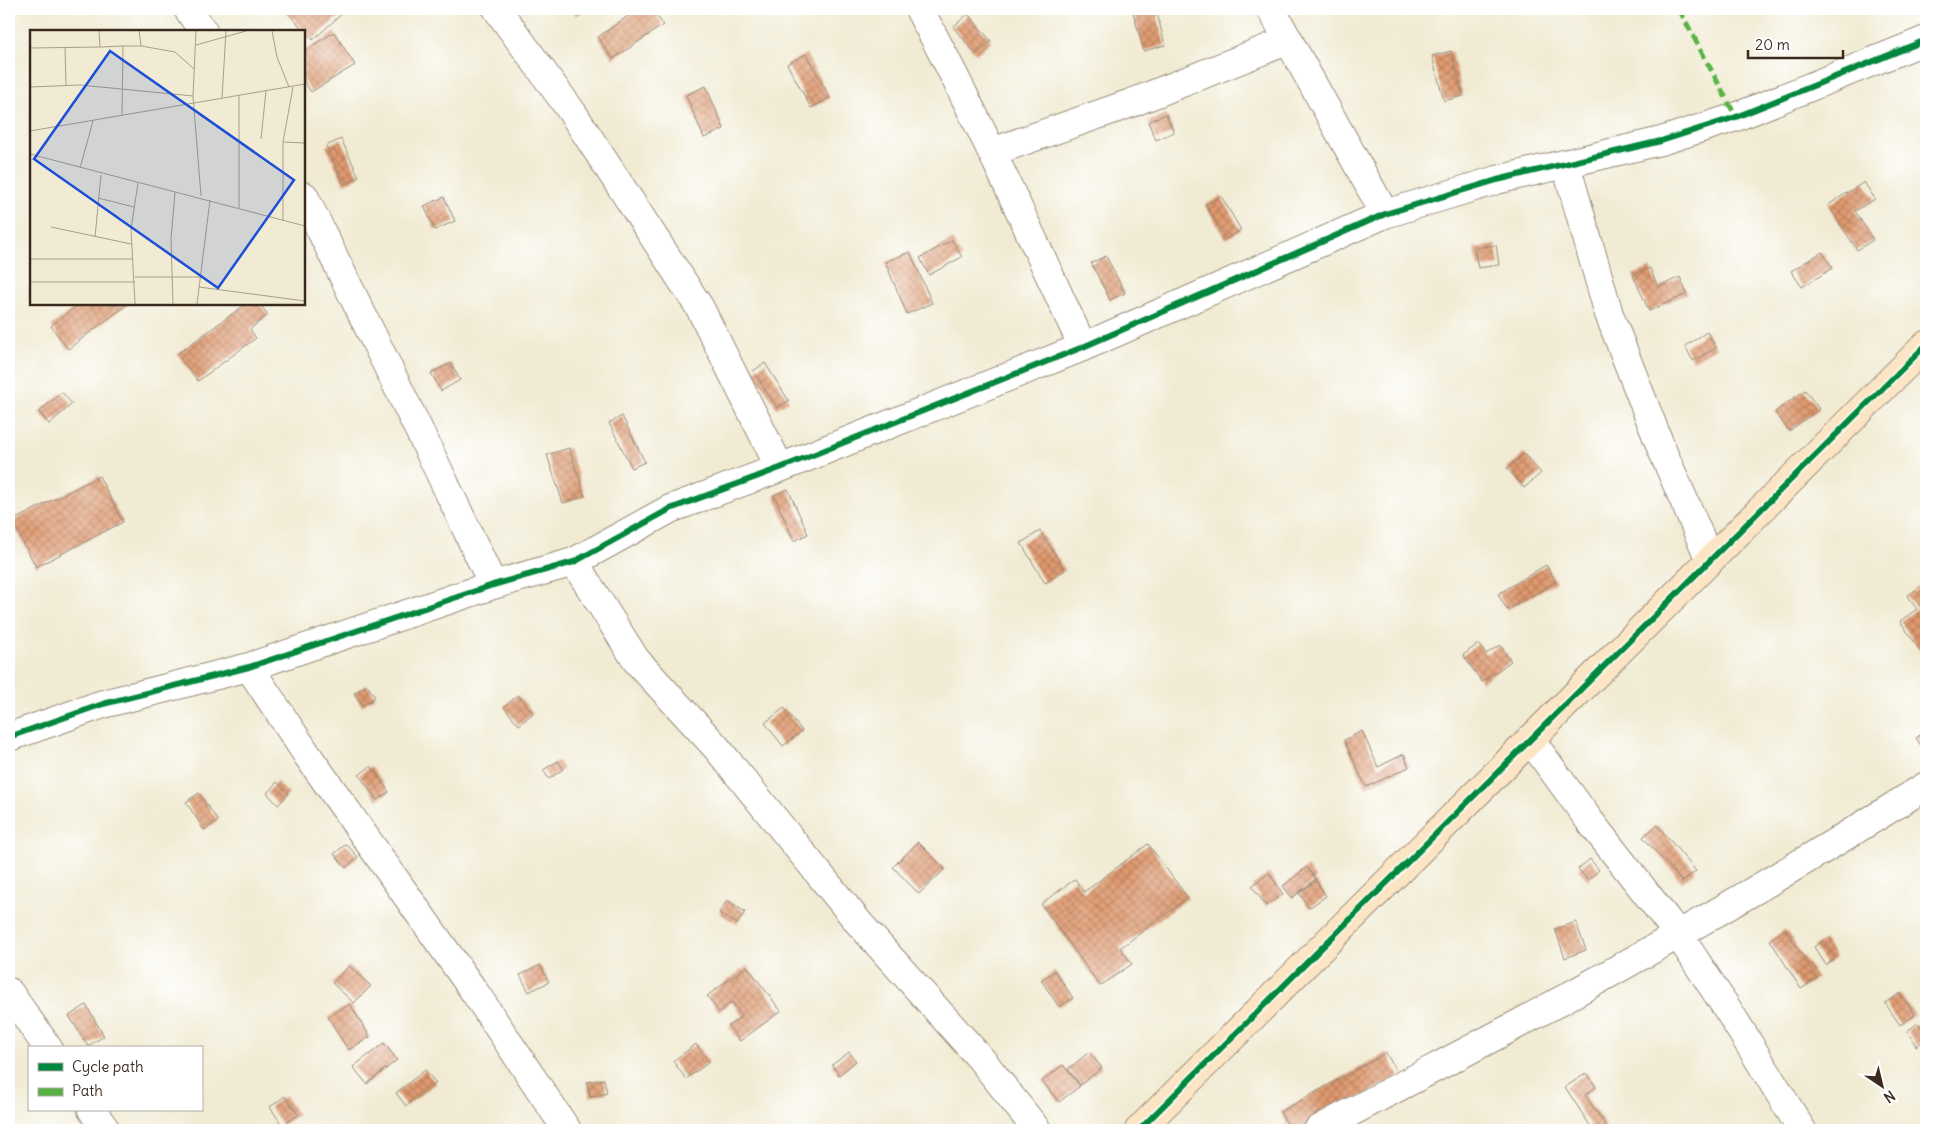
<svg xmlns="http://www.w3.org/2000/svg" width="1935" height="1139" viewBox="0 0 1935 1139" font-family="Delius,sans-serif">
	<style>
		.building { fill: url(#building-cross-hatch) }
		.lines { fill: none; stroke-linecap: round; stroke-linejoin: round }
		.street-casing { stroke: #968a78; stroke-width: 30 }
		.secondary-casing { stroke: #968a78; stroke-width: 30 }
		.street { stroke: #fff; stroke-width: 28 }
		.secondary { stroke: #fce5c4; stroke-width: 28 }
		.quiet { stroke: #57b245; stroke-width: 5; stroke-dasharray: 10 5; stroke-linecap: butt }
		.cycleway-casing { stroke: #fff; stroke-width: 9 }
		.cycleway { stroke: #00873e; stroke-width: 6 }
		.inset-road { fill: none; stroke: #a89e8b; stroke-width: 1 }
		.view { fill: #1d4ed8; fill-opacity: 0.15; stroke: #1d4ed8; stroke-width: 2.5 }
		.inset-edge { fill: none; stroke: #3b2a1e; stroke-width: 2.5 }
	</style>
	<defs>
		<pattern id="building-cross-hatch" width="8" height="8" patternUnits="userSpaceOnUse" patternTransform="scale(1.25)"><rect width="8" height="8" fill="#e09a6f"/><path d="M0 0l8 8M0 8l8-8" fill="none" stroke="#b77e5b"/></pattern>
	</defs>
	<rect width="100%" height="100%" fill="#fff"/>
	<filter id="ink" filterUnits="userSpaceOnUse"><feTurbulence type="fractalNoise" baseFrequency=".02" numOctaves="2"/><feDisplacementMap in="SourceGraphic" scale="10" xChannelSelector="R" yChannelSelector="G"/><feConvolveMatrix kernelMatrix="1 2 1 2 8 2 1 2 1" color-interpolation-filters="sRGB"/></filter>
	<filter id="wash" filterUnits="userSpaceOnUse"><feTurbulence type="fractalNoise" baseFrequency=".0096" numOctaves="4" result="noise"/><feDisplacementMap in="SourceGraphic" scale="20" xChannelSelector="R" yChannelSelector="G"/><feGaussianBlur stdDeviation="1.12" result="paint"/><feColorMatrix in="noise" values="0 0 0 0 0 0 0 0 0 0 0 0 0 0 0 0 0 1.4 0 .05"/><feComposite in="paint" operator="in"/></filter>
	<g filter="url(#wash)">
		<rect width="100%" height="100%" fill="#f1ebd3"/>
		<g id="blocks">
			<path class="building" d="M284,9H347L313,40Z
				M573,9H588L576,15Z
				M638,9H652L663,25L613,59L598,37Z
				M1132,9H1156L1165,45L1144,51Z
				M968,14L991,41L976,54L953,27Z
				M334,32L355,65L311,92L304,81V51Z
				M1451,51L1463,96L1444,101L1432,56Z
				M806,54L830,98L811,108L787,64Z
				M706,86L724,129L704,138L686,95Z
				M1166,114L1174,132L1156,140L1148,122Z
				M341,139L359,177L344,184L326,146Z
				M1864,182L1875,199L1855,211L1873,240L1857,250L1828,205Z
				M1221,196L1241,230L1226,239L1205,205Z
				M444,197L455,221L435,230L424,206Z
				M952,240L962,257L929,275L920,258Z
				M1496,245L1499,265L1478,268L1474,248Z
				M910,252L932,303L907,314L885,262Z
				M1822,252L1833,268L1802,287L1791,271Z
				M1106,256L1125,293L1110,300L1091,263Z
				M1650,268L1658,287L1680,277L1687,294L1649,311L1633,275Z
				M79,304H128L68,349L51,326Z
				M246,304H260L268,315L250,329L256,338L198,381L177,354Z
				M1707,332L1716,348L1693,361L1685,346Z
				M451,363L460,380L441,391L431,373Z
				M765,363L789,401L777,408L753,371Z
				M1805,390L1819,409L1789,431L1775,412Z
				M62,392L72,404L49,424L39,412Z
				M622,416L645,462L632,468L609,423Z
				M569,448L585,496L563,503L547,455Z
				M1524,454L1541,473L1524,488L1507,468Z
				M99,476L123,522L36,567L12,521Z
				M788,489L808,534L794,541L774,495Z
				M1040,531L1065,570L1045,583L1021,543Z
				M1546,565L1556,582L1507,610L1498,594Z
				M1925,583L1926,585V659L1900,621L1917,609L1907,596Z
				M1478,644L1486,654L1500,645L1511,661L1482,682L1463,655Z
				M367,685L375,697L362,706L354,693Z
				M518,695L533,713L519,725L504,707Z
				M784,708L802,731L783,746L765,723Z
				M1362,731L1378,767L1404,754L1409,767L1366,787L1344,740Z
				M1926,731V753L1916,738Z
				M558,761L563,769L549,779L543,770Z
				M371,766L389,792L377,800L359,775Z
				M277,782L289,794L278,805L267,793Z
				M199,793L218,821L204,830L186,802Z
				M1657,825L1696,871L1682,882L1643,837Z
				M918,842L945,869L919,894L893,867Z
				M346,844L358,857L346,868L334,854Z
				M1148,844L1188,898L1120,948L1132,964L1100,986L1041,904L1075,879L1084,892Z
				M1590,859L1599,870L1588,880L1578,869Z
				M1307,867L1316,879L1292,898L1283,886Z
				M1269,873L1283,894L1266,906L1252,886Z
				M1316,881L1326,896L1309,908L1299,893Z
				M727,900L745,912L737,924L719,913Z
				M1576,922L1586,950L1565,958L1555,929Z
				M1785,929L1817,978L1801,989L1770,940Z
				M1824,940L1836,958L1826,965L1814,947Z
				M540,965L549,982L529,992L520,975Z
				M349,966L371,986L354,1003L332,983Z
				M747,966L781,1011L740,1041L728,1026L742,1016L732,1002L719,1012L707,996Z
				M1055,971L1073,998L1059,1007L1041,980Z
				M1900,993L1915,1015L1900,1025L1885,1003Z
				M350,1004L370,1037L348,1050L328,1017Z
				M86,1005L104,1036L88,1046L69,1016Z
				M1918,1023L1926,1036V1039L1916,1046L1907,1031Z
				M384,1043L397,1060L367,1084L353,1067Z
				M696,1044L709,1062L686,1079L673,1061Z
				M849,1052L856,1061L839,1075L832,1065Z
				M1089,1052L1102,1068L1080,1085L1068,1069Z
				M1386,1053L1399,1076L1302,1130H1291L1280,1112Z
				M1063,1065L1080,1086L1059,1102L1042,1081Z
				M425,1070L436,1083L406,1106L396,1093Z
				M1587,1073L1596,1087L1585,1095L1606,1126L1600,1130H1593L1565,1087Z
				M604,1079L607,1093L590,1097L587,1082Z
				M285,1096L298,1115L282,1125L270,1107Z"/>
		</g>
	</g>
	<g filter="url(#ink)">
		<use href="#blocks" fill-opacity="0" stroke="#968a78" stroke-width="1"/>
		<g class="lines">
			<defs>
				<path id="street" d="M188,9L203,31
					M497,9L572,112L700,308L780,468
					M919,9C979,119 1030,234 1083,347
					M1271,9L1385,214
					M992,152L1134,102L1289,40
					M1566,165L1609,314L1662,450L1710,560
					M304,196L435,463L493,585
					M574,562L636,660L716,747L859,923L981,1059L1037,1130
					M249,667L308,756L476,994L567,1130
					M9,737L103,704L249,667L493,585L574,562L670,509L780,468L1083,347L1385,214L1497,180L1661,141L1736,117L1926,40
					M1530,739L1589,820L1678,934L1730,1013L1802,1130
					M9,992L48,1048
					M92,1110L106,1130
					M1318,1130C1384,1094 1451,1060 1518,1024C1656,949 1793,870 1926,786"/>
				<path id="secondary" d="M1139,1130L1926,345"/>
			</defs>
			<use href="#street" class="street-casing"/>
			<use href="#secondary" class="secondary-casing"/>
			<use href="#street" class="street"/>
			<use href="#secondary" class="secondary"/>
			<path class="quiet" d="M1679,9L1736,117"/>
			<defs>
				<path id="cycleway" d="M9,737L103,704L249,667L493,585L574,562L670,509L780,468L1083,347L1385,214L1497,180L1661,141L1736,117L1926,40
					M1139,1130L1926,345"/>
			</defs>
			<use href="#cycleway" class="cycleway-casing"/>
			<use href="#cycleway" class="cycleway"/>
		</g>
	</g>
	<g transform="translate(30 30)">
		<rect width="275" height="275" fill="#f1ebd3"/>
		<path class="inset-road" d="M69,1L70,17L93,16L92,86M166,1L163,66L171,166M242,1L247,27L259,57M166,15L216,1M93,16H111L109,1M111,16L145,22L164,39M0,18L70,17M35,18L36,55M0,57L50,55L163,66M192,68L196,1M0,101L275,54M231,109L236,61M253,112L275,113M0,124L275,196M50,138L63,91M68,168L104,177M209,178V65M253,191V112L263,57M21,197L101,214M65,207L71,145M0,229H103M105,247H171M0,252H105M169,257L275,271M105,274L101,199L108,153M143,274L141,209L145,162M167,274L180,170"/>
		<path class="view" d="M80,21L264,150L188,258L4,129Z"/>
		<rect width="275" height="275" class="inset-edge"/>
	</g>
	<rect width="1935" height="1139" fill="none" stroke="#fff" stroke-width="30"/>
	<rect x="28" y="1046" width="175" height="65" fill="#ffffff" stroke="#b1aaa5"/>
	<rect x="38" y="1063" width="25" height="8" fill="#00873e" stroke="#b1aaa5"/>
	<text x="72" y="1072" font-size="15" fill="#3b2a1e">Cycle path</text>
	<rect x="38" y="1088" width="25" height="8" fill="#57b245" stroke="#b1aaa5"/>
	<text x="72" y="1096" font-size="15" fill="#3b2a1e">Path</text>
	<g transform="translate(1882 1086) rotate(145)" stroke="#ffffff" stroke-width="4" paint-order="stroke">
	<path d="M0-4L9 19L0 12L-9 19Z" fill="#3b2a1e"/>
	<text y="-8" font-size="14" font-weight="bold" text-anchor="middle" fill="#3b2a1e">N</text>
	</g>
	<path d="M1748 50v8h95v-8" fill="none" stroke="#3b2a1e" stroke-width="2.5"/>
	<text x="1755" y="50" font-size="15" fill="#3b2a1e" stroke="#ffffff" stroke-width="4" paint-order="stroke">20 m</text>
</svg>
